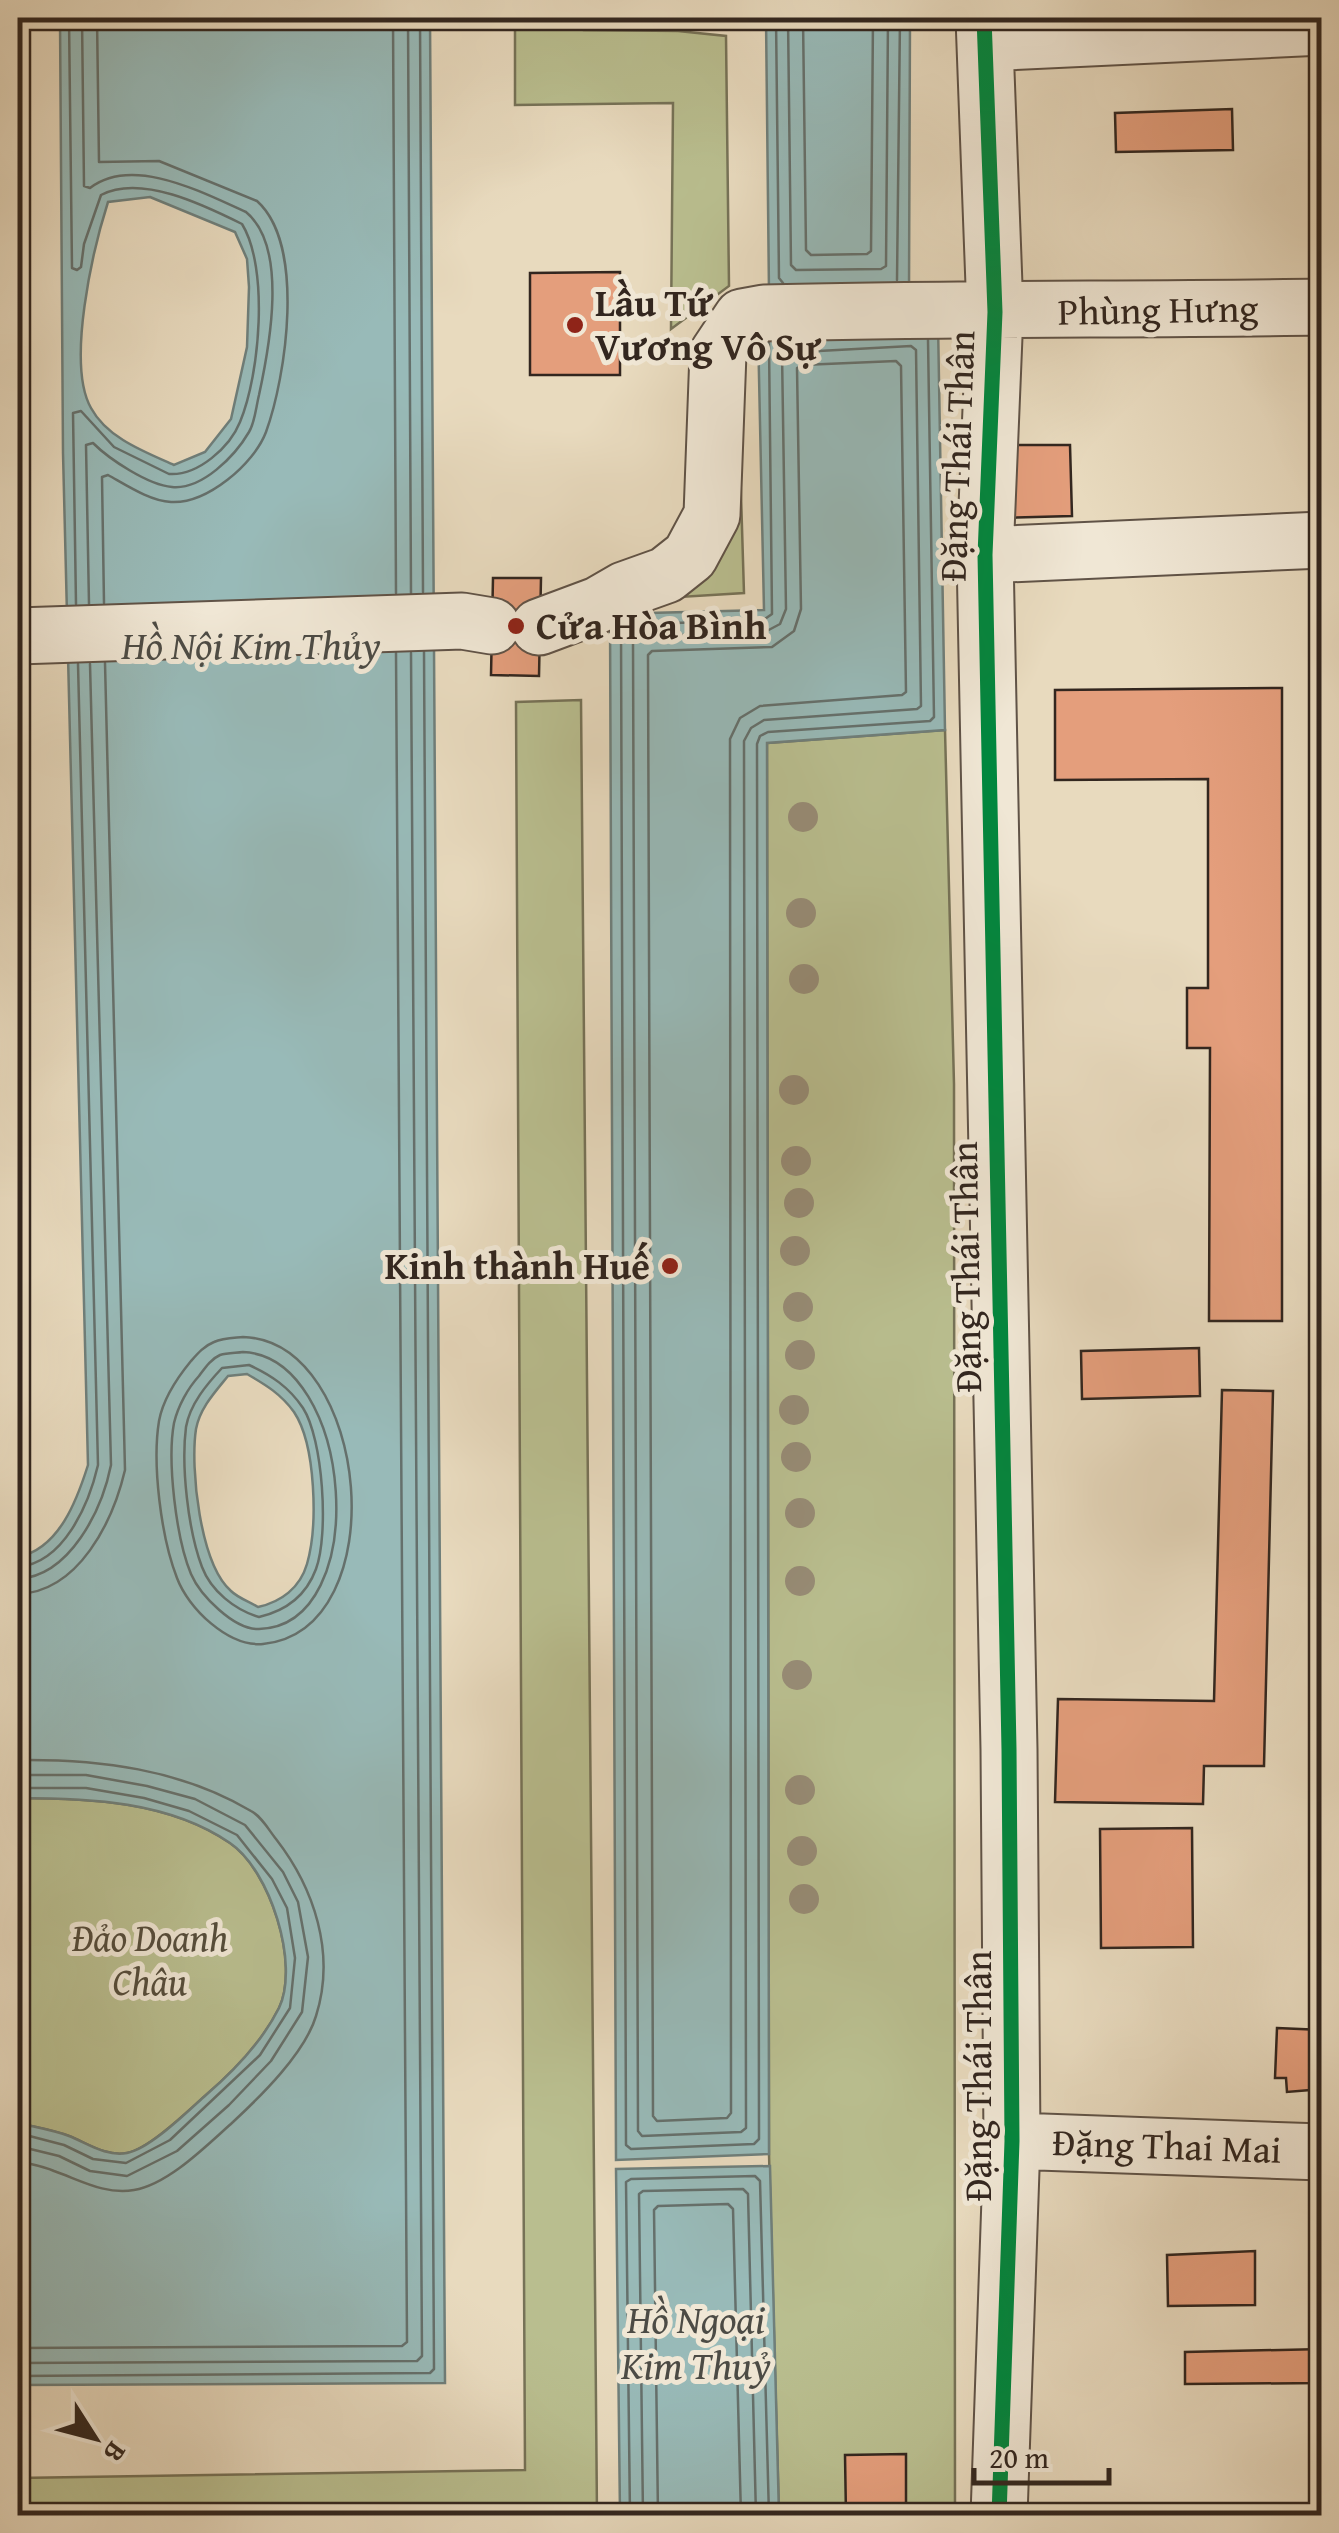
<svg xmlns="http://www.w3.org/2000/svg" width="1339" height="2533" viewBox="0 0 1339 2533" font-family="'Gentium Book Plus',serif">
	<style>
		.green { fill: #b9be8f; stroke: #767257; stroke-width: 2.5 }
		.water { fill: #98bab8; stroke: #6f7f7b; stroke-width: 2.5; fill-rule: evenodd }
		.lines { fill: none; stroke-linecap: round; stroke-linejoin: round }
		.shore { stroke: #65706c; stroke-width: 2.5 }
		.building { fill: #e49e7c; stroke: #32261f; stroke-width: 2.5 }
		.minor-casing { stroke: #605347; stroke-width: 59 }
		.minor { stroke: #f0e7d5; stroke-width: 55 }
		.cycleway-casing { stroke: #f0e7d5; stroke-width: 21 }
		.cycleway { stroke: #00873e; stroke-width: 15 }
		.tree { fill: #978c76 }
		.poi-dot { fill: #8f2418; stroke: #f0e7d5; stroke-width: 4 }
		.labels { text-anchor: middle; stroke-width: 10; stroke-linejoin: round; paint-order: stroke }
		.poi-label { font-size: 38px; font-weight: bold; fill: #32261f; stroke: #f0e7d5; text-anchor: start }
		.street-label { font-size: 38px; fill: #32261f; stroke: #f0e7d5 }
		.park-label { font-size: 38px; font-style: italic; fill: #544c3b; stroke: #f0e7d5 }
		.water-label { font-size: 40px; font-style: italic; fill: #4c4b45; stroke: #f0e7d5 }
	</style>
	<rect width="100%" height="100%" fill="#e8dabe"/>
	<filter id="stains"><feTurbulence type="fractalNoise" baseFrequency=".002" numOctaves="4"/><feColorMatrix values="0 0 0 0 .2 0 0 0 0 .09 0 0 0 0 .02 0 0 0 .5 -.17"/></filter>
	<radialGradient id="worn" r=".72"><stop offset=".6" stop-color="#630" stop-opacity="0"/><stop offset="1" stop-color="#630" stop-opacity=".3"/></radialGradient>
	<path class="green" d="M515,18H583L584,30L678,31L726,36L729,286L671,329L673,103L515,105Z
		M737,364L744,593L664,598Z
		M581,700L597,2515H18V2478L525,2470L516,702Z
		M945,730L954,1084L955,2515H779L769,2154L767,743Z
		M18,1798C88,1798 169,1801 230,1843C270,1870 300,1964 279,2008C262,2042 234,2071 206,2095C188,2111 149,2149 127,2153C106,2157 87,2143 69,2136C53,2130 34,2127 18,2123Z"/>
	<path class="water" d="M60,18H430L445,2383L18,2385V2123C34,2127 53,2130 69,2136C87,2143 106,2157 127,2153C150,2149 188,2111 206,2095C234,2071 262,2042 279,2008C300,1964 270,1870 230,1843C169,1801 88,1798 18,1798V1557C59,1549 77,1500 88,1465L63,453ZM150,197L235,232L247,259L249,287L247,347L231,419L205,452L174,465C145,452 107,438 91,408C66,364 93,249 108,202ZM247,1374C266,1385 281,1394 294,1412C316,1445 318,1526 307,1564C300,1588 281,1602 258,1607C250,1602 238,1598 231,1591C200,1564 190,1468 196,1429C200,1408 215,1392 228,1376Z
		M766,18H910L909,291L769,293Z
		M938,322L945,730L767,743L769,2154L616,2160L610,614L764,610L758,329Z
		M770,2166L779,2515H620L616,2169Z"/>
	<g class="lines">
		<path class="shore" d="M69,18L72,268L77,270L81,267L84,244L101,195C141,174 204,205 242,224C269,268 260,374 240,422C230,447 198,476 169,474L114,447L81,411L73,413L76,604
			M82,18L84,186L90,188C133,155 203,193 246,212C289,247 269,349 259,395C256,407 255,422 249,432C235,456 202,490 172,487C148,485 109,459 93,443L86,445L89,604
			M97,18L99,162L159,161L257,201C306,245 286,377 266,432C254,464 207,504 171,502C150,501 126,485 108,475L102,477L104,603
			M393,18L396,593
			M408,18L411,593
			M420,18L423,592
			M776,18L779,278L783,283
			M788,18L791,265L796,270L881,269L886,266L888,18
			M803,18L806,250L811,255L867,254L871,251L873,18
			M897,280L900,18
			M911,346L916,350L921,706L917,709L764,720L751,728L744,741L746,2128L741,2132L642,2136L638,2131L633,640L637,636L763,633L780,624L786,609L782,353Z
			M896,361L901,366L906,692L902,695L760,706L740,718L730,739L731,2113L727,2118L657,2121L653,2116L648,655L652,651L772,647L794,631L801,609L797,368L802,365Z
			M625,624L762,621L772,614L769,343
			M621,627L626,2145L631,2149L754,2144L759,2139L757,744L760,736L768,732L930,721L934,717L928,340
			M243,1337C370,1341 397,1630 263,1644C228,1647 188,1608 177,1578C161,1537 152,1464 159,1421C163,1399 177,1378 191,1361C198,1353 204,1346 214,1342C223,1338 234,1338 243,1337Z
			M243,1352C354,1357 374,1626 259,1629C234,1630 200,1595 191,1574C176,1538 167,1461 174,1423C178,1406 188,1388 199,1376C205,1368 211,1359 220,1355C227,1353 236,1353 243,1352Z
			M249,1365C271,1375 289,1387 303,1408C323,1439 329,1534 316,1569C306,1596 285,1611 259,1617C235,1610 211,1591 202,1567C188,1530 181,1466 186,1427C190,1404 207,1384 222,1368Z
			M18,1567C64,1563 89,1504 98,1465L78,664
			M18,1579C70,1576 102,1510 111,1465L90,664
			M18,1594C79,1592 113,1521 125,1470L105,663
			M18,1760C99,1759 180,1769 251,1811C262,1817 268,1829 276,1839C314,1888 336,1953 316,2016C305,2053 261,2096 233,2122C207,2145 169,2184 134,2190C105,2195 80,2180 54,2171C43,2166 30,2164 18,2161
			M18,1775H86L147,1786L195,1799L245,1825L283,1872L298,1902L308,1957L302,2012L271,2061L229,2105L177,2151L127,2176L90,2171L59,2156L18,2146
			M18,1788H86L144,1798L189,1811L237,1835L272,1879L287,1908L295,1958L290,2008L260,2055L170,2140L126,2163L93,2159L64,2145L18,2133
			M18,2348L402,2346L407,2342L396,653
			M18,2363L417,2361L422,2356L411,653
			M18,2376L430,2373L434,2369L424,652
			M630,2516L626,2182L631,2179L755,2176L760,2181L769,2516
			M643,2516L639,2194L643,2191L743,2189L748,2194L756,2516
			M658,2516L654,2210L658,2206L728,2204L733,2209L741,2516"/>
	</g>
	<path class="building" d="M1232,109L1233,150L1116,152L1115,113Z
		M620,272V375H530V273Z
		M1001,445H1070L1072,516L1002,518Z
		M493,578H541L539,676L491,675Z
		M1282,688V1321H1209L1210,1048H1187V988H1208V779L1055,780V690Z
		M1199,1348L1200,1396L1082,1399L1081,1351Z
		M1222,1390L1273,1391L1264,1766H1204L1203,1804L1055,1802L1058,1699L1214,1701Z
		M1192,1828L1193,1947L1101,1948L1100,1829Z
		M1277,2028L1322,2030V2089L1287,2092L1286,2078H1275Z
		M1255,2251V2305L1168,2306L1167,2255Z
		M1322,2349V2383L1185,2384V2352Z
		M906,2454V2516H846L845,2455Z"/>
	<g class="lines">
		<defs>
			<path id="minor" d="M984,18L995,312L985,555L1009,1749L1012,2141L999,2516
				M985,43L1322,27
				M985,555L1322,540
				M539,627L598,605L624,590L666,575L690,556L712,515L718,353L742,317L764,313C950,308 1136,310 1322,307
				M18,636L462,621L492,626
				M1012,2141L1322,2152"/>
		</defs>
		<use href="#minor" class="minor-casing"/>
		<use href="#minor" class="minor"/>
		<defs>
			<path id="cycleway" d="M984,18L995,312L985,555L1009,1749L1012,2141L999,2516"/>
		</defs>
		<use href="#cycleway" class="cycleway-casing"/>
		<use href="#cycleway" class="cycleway"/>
	</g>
	<g class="tree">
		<circle cx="803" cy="817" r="15"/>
		<circle cx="801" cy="913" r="15"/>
		<circle cx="804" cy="979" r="15"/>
		<circle cx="794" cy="1090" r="15"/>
		<circle cx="796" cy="1161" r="15"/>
		<circle cx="799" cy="1203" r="15"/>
		<circle cx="795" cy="1251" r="15"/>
		<circle cx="798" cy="1307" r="15"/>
		<circle cx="800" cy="1355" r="15"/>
		<circle cx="794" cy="1410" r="15"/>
		<circle cx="796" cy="1457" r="15"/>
		<circle cx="800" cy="1513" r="15"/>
		<circle cx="800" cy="1581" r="15"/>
		<circle cx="797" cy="1675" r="15"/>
		<circle cx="800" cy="1790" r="15"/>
		<circle cx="802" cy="1851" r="15"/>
		<circle cx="804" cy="1899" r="15"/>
	</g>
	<g class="poi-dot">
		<circle cx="575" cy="325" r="10"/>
		<circle cx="516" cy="626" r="10"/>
		<circle cx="670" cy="1266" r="10"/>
	</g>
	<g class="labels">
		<g class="poi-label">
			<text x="595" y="316">Lầu Tứ<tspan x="595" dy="44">Vương Vô Sự</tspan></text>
			<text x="536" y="639">Cửa Hòa Bình</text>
			<text x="650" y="1279" text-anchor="end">Kinh thành Huế</text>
		</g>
		<g class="street-label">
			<text transform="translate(1158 310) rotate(-1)" y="13">Phùng Hưng</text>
			<text transform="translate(957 456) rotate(-88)" y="13">Đặng Thái Thân</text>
			<text transform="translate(966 1267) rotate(-91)" y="13">Đặng Thái Thân</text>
			<text transform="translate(978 2076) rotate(-90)" y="13">Đặng Thái Thân</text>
			<text transform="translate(1167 2146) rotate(2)" y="13">Đặng Thai Mai</text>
		</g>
		<g class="park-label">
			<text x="150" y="1951">Đảo Doanh<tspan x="150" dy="44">Châu</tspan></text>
		</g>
		<g class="water-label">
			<text x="251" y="659">Hồ Nội Kim Thủy</text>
			<text x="696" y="2333">Hồ Ngoại<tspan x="696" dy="46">Kim Thuỷ</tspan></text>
		</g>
	</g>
	<rect width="1339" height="2533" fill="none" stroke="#e8dabe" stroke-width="60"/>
	<rect x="20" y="20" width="1299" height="2493" fill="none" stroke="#32261f" stroke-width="5"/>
	<rect x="30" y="30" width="1279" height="2473" fill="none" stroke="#32261f" stroke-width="2.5"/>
	<g transform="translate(95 2438) rotate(126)" stroke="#f0e7d5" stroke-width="8" paint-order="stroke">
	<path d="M0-8L18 38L0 25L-18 38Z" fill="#32261f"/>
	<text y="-15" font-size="28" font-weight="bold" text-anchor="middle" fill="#32261f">B</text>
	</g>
	<path d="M974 2468v15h135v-15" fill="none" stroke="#32261f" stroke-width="5"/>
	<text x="989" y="2468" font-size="30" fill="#32261f" stroke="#f0e7d5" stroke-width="8" paint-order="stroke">20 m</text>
	<rect width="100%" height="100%" filter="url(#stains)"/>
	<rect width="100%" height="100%" fill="url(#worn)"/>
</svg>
